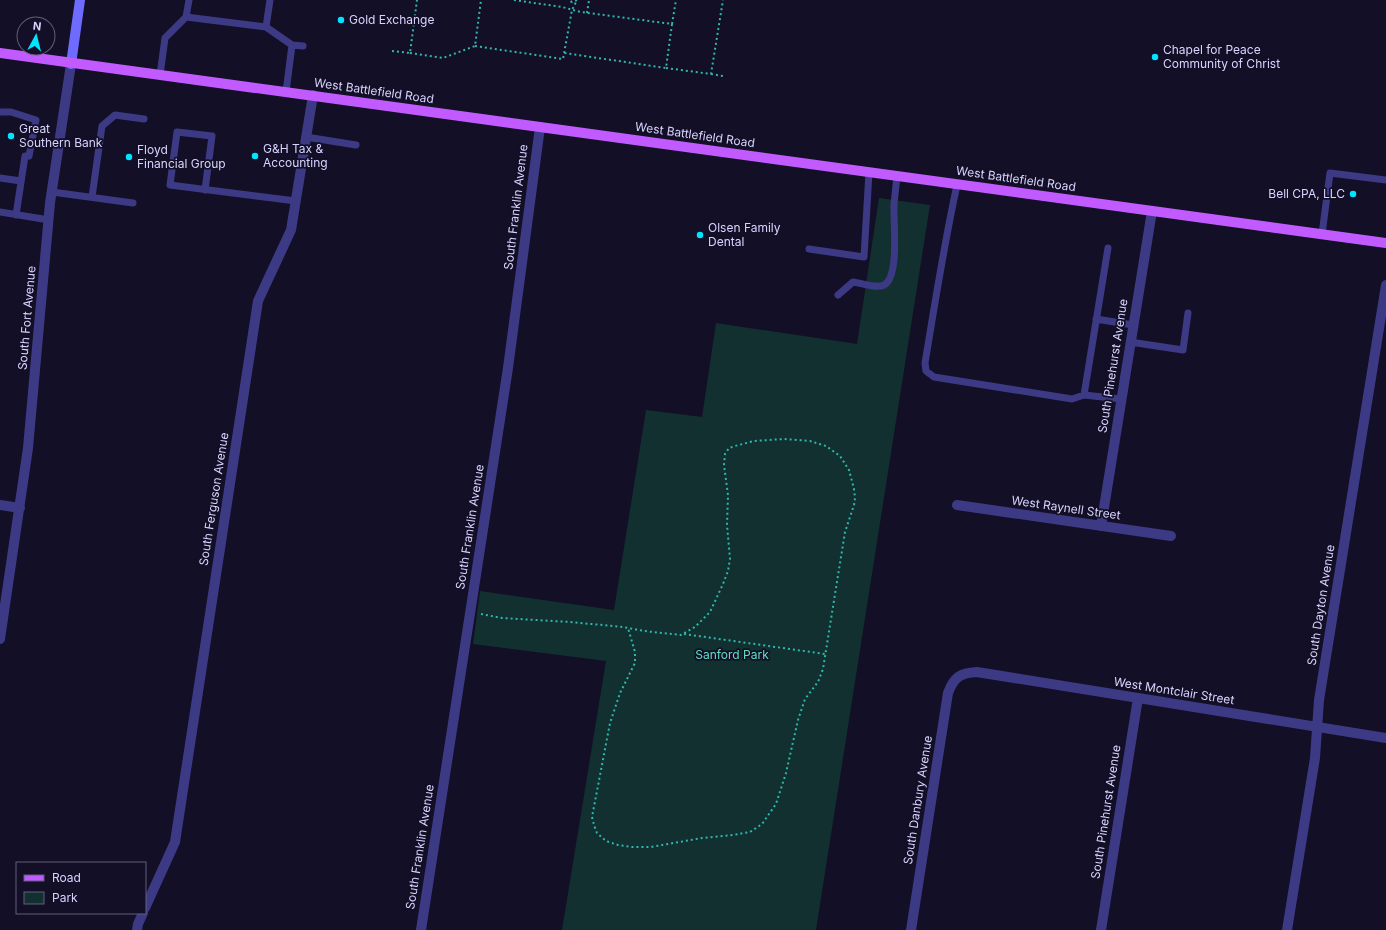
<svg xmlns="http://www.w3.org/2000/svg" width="1386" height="930" viewBox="0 0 1386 930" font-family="Inter,sans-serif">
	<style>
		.green { fill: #12302f }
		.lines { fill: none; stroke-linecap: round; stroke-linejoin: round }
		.path { stroke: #2fb8b0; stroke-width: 2; stroke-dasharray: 2 3; stroke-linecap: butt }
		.lane { stroke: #3d3a85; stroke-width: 7 }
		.street { stroke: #3d3a85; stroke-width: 10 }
		.secondary { stroke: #6f6bff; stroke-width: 10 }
		.primary { stroke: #c25bff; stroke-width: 10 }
		.poi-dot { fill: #00e5ff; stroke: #130f26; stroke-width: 1.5 }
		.labels { text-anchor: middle; stroke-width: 3.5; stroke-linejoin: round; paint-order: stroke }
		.poi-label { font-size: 12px; fill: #d9d4ff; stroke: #130f26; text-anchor: start }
		.street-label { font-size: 12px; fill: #d9d4ff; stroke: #130f26 }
		.park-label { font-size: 12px; fill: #5fe0c0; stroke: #130f26 }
	</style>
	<rect width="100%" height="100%" fill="#130f26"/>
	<path class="green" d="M879,198L930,205L816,930H562L606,661L473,644L480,591L614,610L646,410L702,417L716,323L857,344Z"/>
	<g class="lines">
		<path class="path" d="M514,0L562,7L581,12L672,24L666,68L564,53
			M587,13L589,0
			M672,24L676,0
			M475,46L563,59L572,10L577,0L572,2L568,0
			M392,51L410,53L417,0
			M410,53L443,58L475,46L481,0
			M666,68L711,74L723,0
			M711,74L723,76
			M481,614L502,618L570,622L623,627L644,631L681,635L695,627L710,612L723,584L728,571L730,559L727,525L728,495L724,465L725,454L729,448L735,446L754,441L784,439L810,441L826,446L840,456L849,470L854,489L855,498L854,505L845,532L823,669L818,682L805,699L798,720L786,773L776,804L762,824L750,832L733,835L702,838L651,847H632L618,845L606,841L597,833L594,825L592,817L610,723L620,693L635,663V652L628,628
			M684,634L825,654"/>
		<path class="lane" d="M186,17L266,27L270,0
			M266,27L292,45L303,46
			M160,75L165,38L186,17L189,0
			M286,92L292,45
			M0,112H11L36,120L29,156H25L16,215
			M306,137L356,145
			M0,178L21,181
			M957,185C944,244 935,303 925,363L926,371L934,377L1072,399L1084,395L1121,399
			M205,190L212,136L177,132L170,185L296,201
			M52,192L133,203
			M92,197L102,126L115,115L144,119
			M0,212L49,220
			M1322,234L1330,173L1386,180
			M809,249L864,257L869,172
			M838,295L853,282C862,283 876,289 884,285C900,277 893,220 894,204C895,195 896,185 897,176
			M1096,319L1133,325
			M1130,342L1183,350L1188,313
			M1084,395L1108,248"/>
		<path class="street" d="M0,505L20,508
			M957,505L1171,536
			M1101,526L1152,211
			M0,639L28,448L50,203L71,64
			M145,908L175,842L258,301L291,230L313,95
			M137,930L138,924L143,913
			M421,930L508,368L540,127
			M911,930L948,693C954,677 960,673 977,672L1386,738
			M1101,930L1138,698
			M1287,930L1315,758L1319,700L1386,285"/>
		<path class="secondary" d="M71,64L80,0"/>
		<path class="primary" d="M0,53L1386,243"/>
	</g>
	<g class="poi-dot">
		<circle cx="341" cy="20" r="4"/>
		<circle cx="1155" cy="57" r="4"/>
		<circle cx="11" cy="136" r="4"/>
		<circle cx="255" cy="156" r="4"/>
		<circle cx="129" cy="157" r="4"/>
		<circle cx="1353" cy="194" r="4"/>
		<circle cx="700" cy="235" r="4"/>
	</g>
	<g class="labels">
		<g class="poi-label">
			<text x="349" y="24">Gold Exchange</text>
			<text x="1163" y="54">Chapel for Peace<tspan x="1163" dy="14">Community of Christ</tspan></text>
			<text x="19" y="133">Great<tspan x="19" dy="14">Southern Bank</tspan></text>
			<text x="263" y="153">G&amp;H Tax &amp;<tspan x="263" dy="14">Accounting</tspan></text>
			<text x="137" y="154">Floyd<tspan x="137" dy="14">Financial Group</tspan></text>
			<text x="1345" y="198" text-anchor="end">Bell CPA, LLC</text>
			<text x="708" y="232">Olsen Family<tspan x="708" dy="14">Dental</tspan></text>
		</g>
		<g class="street-label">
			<text transform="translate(374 91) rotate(8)" y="4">West Battlefield Road</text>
			<text transform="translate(695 135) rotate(8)" y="4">West Battlefield Road</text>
			<text transform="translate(1016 179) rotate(8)" y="4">West Battlefield Road</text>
			<text transform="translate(516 207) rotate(-83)" y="4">South Franklin Avenue</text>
			<text transform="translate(27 318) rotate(-85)" y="4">South Fort Avenue</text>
			<text transform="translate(1113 366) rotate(-81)" y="4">South Pinehurst Avenue</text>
			<text transform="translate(214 499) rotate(-81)" y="4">South Ferguson Avenue</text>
			<text transform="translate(1066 508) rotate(8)" y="4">West Raynell Street</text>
			<text transform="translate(470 527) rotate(-81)" y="4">South Franklin Avenue</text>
			<text transform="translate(1321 605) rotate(-81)" y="4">South Dayton Avenue</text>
			<text transform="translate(1174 691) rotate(9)" y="4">West Montclair Street</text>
			<text transform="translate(918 800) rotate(-81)" y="4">South Danbury Avenue</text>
			<text transform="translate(1106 812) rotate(-81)" y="4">South Pinehurst Avenue</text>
			<text transform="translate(420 847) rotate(-81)" y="4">South Franklin Avenue</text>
		</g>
		<g class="park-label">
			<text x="732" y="659">Sanford Park</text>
		</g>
	</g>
	<rect x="16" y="862" width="130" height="52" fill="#130f26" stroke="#625e7d"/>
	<rect x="24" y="875" width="20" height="6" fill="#c25bff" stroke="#625e7d"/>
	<text x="52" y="882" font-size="12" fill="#d9d4ff">Road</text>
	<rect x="24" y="892" width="20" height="12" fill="#12302f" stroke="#625e7d"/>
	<text x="52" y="902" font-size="12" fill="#d9d4ff">Park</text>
	<g transform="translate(36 36) rotate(7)"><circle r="19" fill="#130f26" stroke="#625e7d"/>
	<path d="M0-3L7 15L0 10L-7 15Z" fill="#00e5ff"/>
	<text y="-6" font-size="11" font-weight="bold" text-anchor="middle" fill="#d9d4ff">N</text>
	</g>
</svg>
